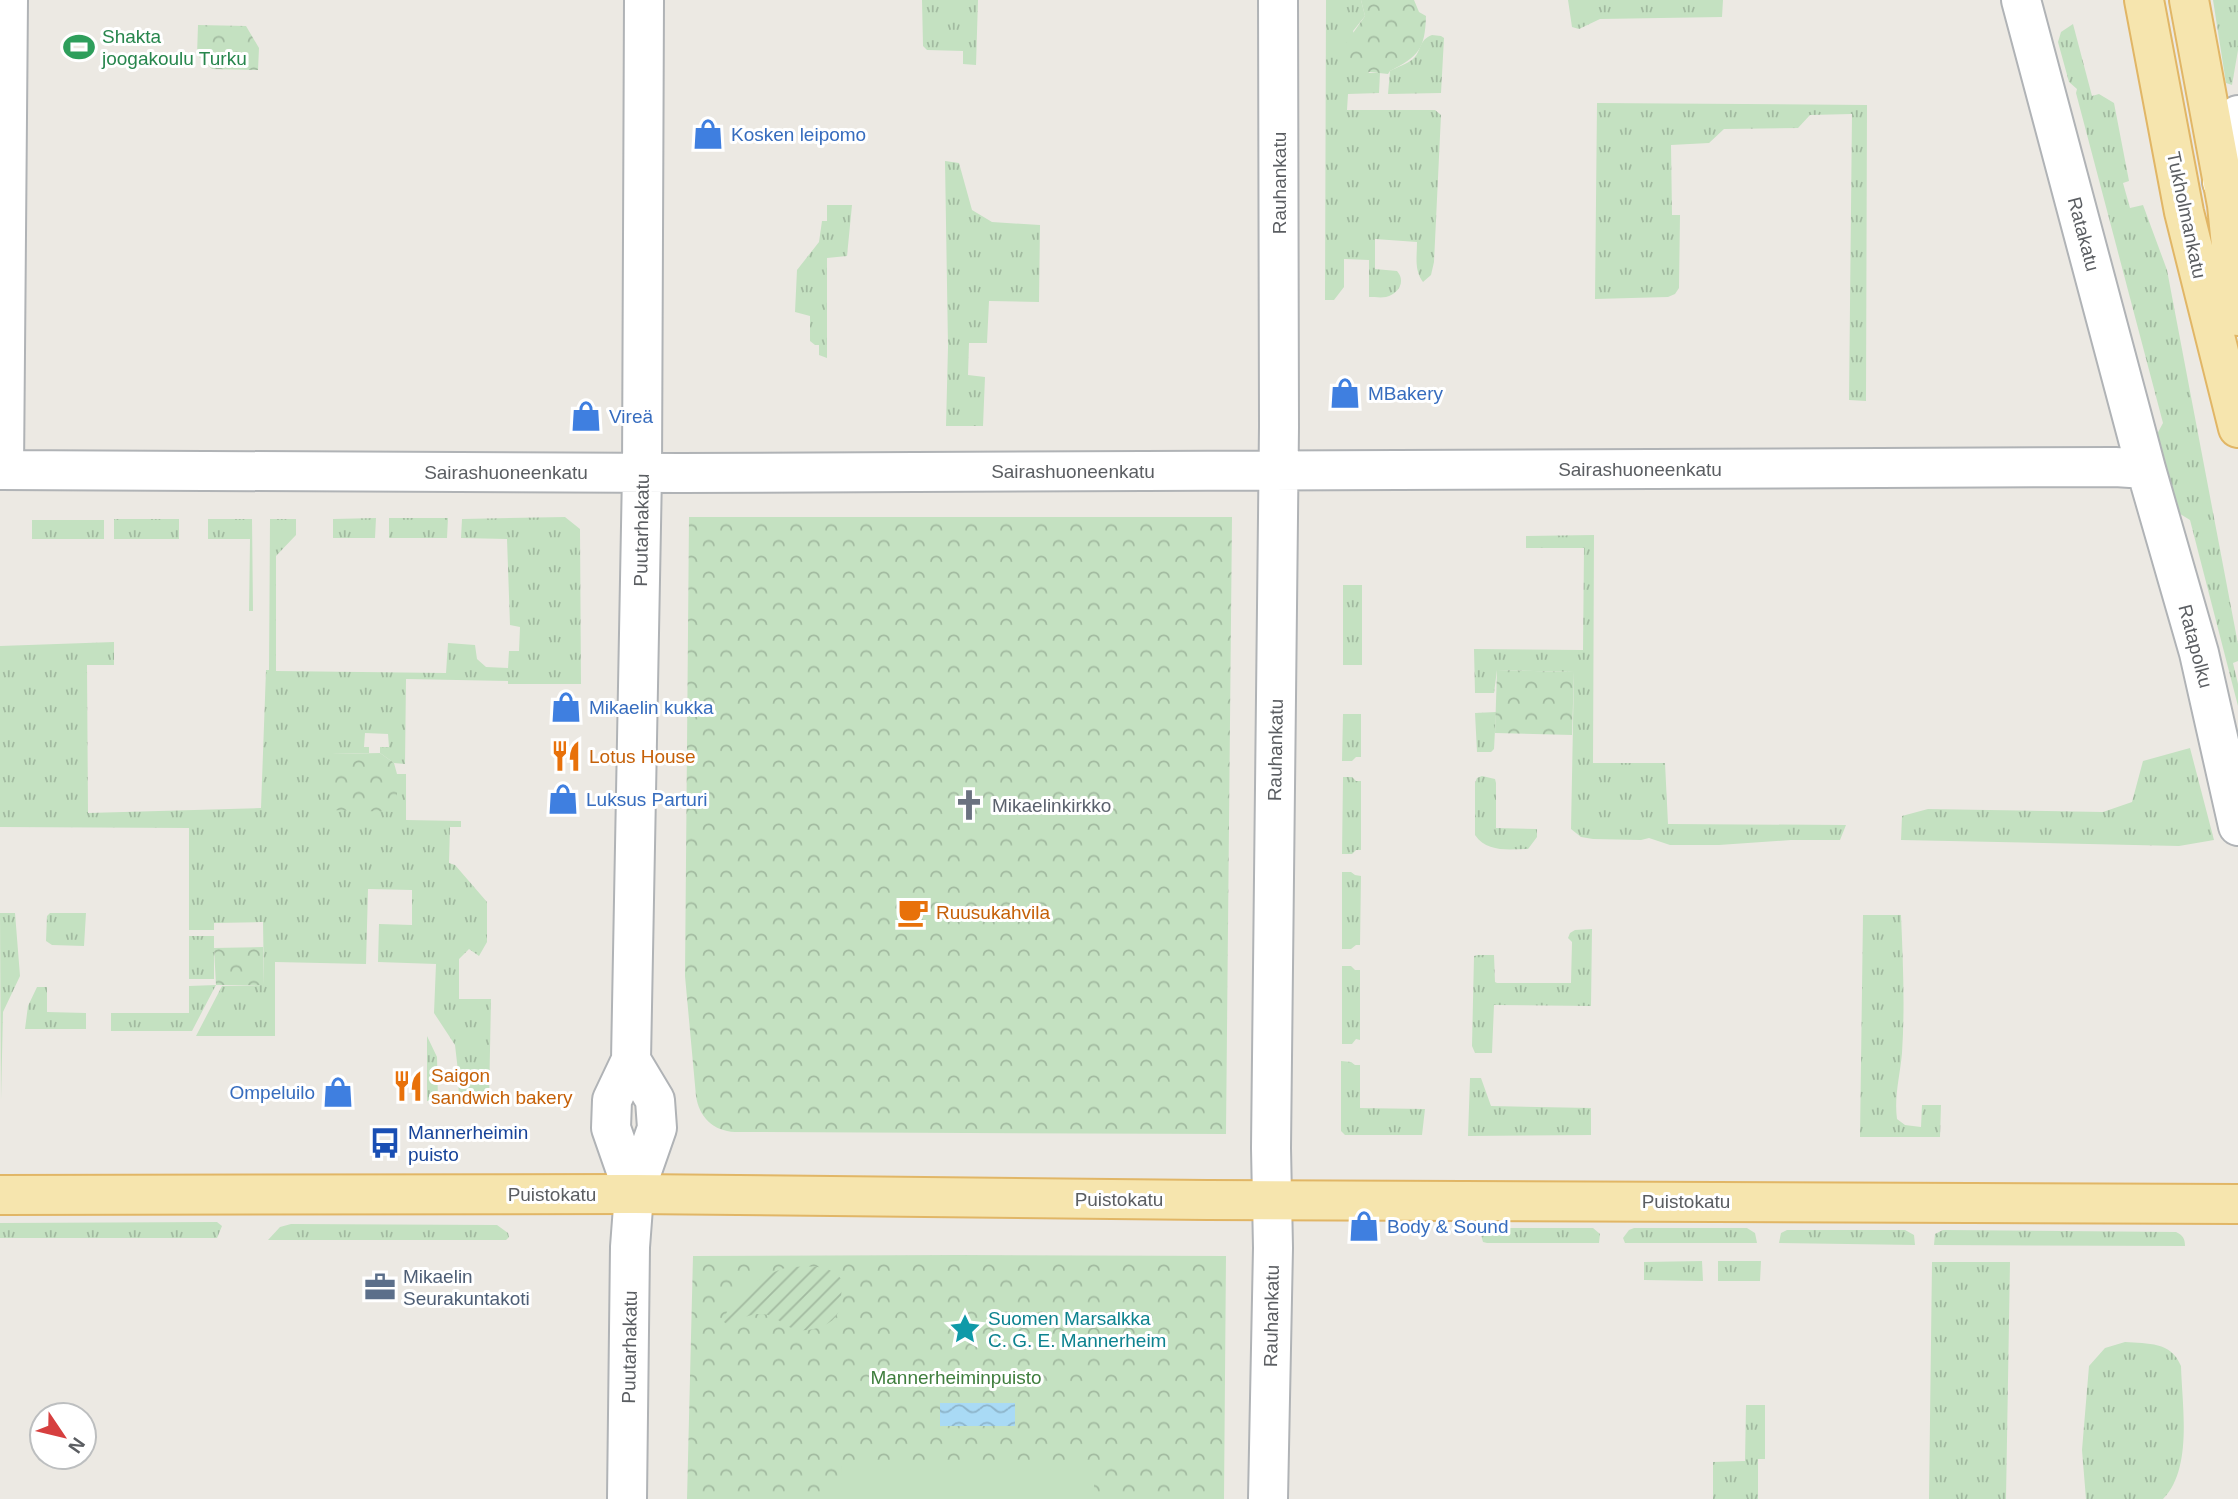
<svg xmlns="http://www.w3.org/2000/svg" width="2238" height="1499" viewBox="0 0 2238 1499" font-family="Arial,sans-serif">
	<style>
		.grass { fill: url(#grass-tufts) }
		.park { fill: url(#park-crowns) }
		.garden { fill: url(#garden-furrows) }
		.pitch { fill: #c4e1c1 }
		.water { fill: url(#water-waves) }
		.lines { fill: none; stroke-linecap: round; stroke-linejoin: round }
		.minor-casing { stroke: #b0b3b6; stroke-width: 42 }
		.major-casing { stroke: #e1b666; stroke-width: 42 }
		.minor { stroke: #fff; stroke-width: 38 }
		.major { stroke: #f6e5ae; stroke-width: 38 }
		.labels { text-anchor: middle; stroke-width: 6; stroke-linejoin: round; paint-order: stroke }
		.leisure-label { font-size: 19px; fill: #27864d; stroke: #fff; text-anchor: start }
		.shop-label { font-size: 19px; fill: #366cbe; stroke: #fff; text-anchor: start }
		.street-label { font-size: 19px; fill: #5b5e62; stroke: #fff }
		.food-label { font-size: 19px; fill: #c56008; stroke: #fff; text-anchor: start }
		.worship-label { font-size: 19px; fill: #5b616d; stroke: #fff; text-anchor: start }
		.transit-label { font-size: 19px; fill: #164399; stroke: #fff; text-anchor: start }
		.service-label { font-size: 19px; fill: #4e5e75; stroke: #fff; text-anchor: start }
		.culture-label { font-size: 19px; fill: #0d838f; stroke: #fff; text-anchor: start }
		.park-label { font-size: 19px; fill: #3f7e3d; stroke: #fff }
	</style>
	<defs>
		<pattern id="grass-tufts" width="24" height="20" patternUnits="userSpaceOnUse" patternTransform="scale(1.75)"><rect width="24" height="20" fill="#c4e1c1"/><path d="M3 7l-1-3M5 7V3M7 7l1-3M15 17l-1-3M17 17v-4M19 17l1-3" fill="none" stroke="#a2baa0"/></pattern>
		<pattern id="park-crowns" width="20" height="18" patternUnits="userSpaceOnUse" patternTransform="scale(1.75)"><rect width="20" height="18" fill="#c4e1c1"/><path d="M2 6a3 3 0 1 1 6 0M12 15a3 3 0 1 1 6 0" fill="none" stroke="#a2baa0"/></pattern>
		<pattern id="garden-furrows" width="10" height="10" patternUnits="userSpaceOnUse" patternTransform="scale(1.75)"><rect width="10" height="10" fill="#c4e1c1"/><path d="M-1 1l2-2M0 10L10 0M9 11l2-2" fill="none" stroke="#a2baa0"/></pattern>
		<pattern id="water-waves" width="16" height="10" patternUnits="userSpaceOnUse" patternTransform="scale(1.75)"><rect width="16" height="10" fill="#a9daf5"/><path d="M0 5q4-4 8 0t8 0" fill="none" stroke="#8db4ca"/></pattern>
	</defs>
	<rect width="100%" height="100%" fill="#ece9e3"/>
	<path class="grass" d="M922,0H978L976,65L963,64V51L927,50L923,46Z
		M1326,0H1361L1365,16L1353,31L1369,73H1380L1379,93L1348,94L1347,110H1435L1441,115L1434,262L1431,275L1423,282C1414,270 1417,257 1417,242L1375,239V269L1397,271C1406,281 1399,294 1386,297C1381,298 1374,297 1369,297V260L1344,259V287L1334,300H1325Z
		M1568,0H1723L1722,17L1600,19L1579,29L1572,27Z
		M2213,0H2238V50L2232,85L2226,83Z
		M2073,24L2092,96L2099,94L2114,103L2129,181L2123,183L2130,208L2143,205L2167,270L2170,286L2238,644V661L2233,663L2238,684V706L2190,520L2172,509L2156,436L2163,423L2076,93L2077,89L2069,82L2058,42L2061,32Z
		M1432,35L1441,36L1444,38L1441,93L1388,94L1390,71C1397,67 1407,64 1413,59C1422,51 1418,40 1432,35Z
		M1597,103L1867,105L1866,401L1849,400L1852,114L1810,115L1798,128L1724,129L1709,143L1671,145L1672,215H1680L1679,288L1675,294L1668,297L1595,299Z
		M945,161L959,163L972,210L992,222L1040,225L1039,302L989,301L987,343H969L968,375L985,377L983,426H946L948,347Z
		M827,205H852L847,256L827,258V358L819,355V345H815L810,341V316L795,312L797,270L819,242L822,221H827Z
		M565,517L580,529L581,684H508V681L406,679L405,764L394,763L380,753V747H389L388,734L365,733L364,747H369V753L332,754L397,812V774H406V820L461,821V827H450L449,863L455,865L487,902V942L479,956L469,949L459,959V999H491L489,1101H459L458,1071L455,1045L434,1013L436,964L378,962L379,924L412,925V890L368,889L366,964L275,962V1036H196L222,986L264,985L263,922L214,923V930H189V828L0,827V646L114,642V665H87L88,813L261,808L266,670H269L270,519H296V535L276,556V671L446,673L448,643L475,645L477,659L486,667L508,668L509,651H519L520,627L510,625L507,539L461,538L462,519Z
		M376,518L375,538H333V519Z
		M389,518H448L447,538H389Z
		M114,519H179V539H114Z
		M208,519H252L253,611H249L250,539H208Z
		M32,520H104V539H32Z
		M1594,535L1593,763H1665L1668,824L1846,825L1840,840H1791L1719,845H1670L1649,838L1641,840L1593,839L1581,837L1571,829L1574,672L1497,670L1494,693H1475L1474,649L1583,650L1584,548H1526V536Z
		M1343,585H1362V665H1343Z
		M1496,712L1494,749L1491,752H1477L1475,713Z
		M1343,714H1361V757H1356L1352,761H1342Z
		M2190,748L2214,840L2179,846L1901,840L1902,816L1928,809L2103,812L2132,802L2143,761Z
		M1482,776L1495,779L1496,783V828L1537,829V837L1528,849C1509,849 1487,853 1475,835V783L1477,778Z
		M1343,777H1352L1356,781H1361V850H1356L1352,854H1342Z
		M1342,872H1351L1355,875L1361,876L1360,945H1356L1351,949H1342Z
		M0,913H15L20,976L3,1012L1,1100Z
		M50,913H86L84,946L52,945L46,941L47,916Z
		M1863,915H1901C1903,962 1905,1007 1902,1053C1900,1076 1894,1096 1897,1119L1905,1125L1921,1127L1922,1105H1941L1940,1137H1860Z
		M1592,929L1591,1006L1494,1005L1492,1053H1475L1472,1046L1474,956L1478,955H1494L1495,982L1497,983H1571L1572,942L1568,938L1570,933L1575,930Z
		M189,936H214V979H189Z
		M1342,966H1351L1355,970H1360V1040L1356,1039L1352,1044H1342Z
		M216,985L192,1031H111V1013H189V986Z
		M37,987H47V1012L86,1013V1029H25L28,1006Z
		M427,1036L437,1057L438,1101H427Z
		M1341,1061L1351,1062L1355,1065H1360V1108L1425,1109L1422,1135H1345L1341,1131Z
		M1470,1078H1481L1491,1106L1591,1108V1135L1468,1136Z
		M217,1222L222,1226L217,1238H0V1223Z
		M291,1224L497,1225L508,1233L509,1237L506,1240H268L280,1227Z
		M1486,1228H1593L1600,1234L1599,1243H1487L1483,1242L1481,1235Z
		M1634,1228H1747L1755,1233L1757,1243H1625L1623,1238L1629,1230Z
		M1787,1230H1905L1914,1235L1915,1245L1779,1243L1781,1233Z
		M1943,1230L2176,1232C2183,1235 2185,1239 2185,1246L1934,1245L1935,1234Z
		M1702,1261L1703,1281L1644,1280V1262Z
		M1718,1261H1761L1760,1281H1718Z
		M1932,1262H2010L2006,1499H1929Z
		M2125,1342C2148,1344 2171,1341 2181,1366C2182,1405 2193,1469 2163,1499H2086L2082,1450L2089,1366L2105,1348Z
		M1746,1405H1765V1459H1758V1499H1713V1462L1745,1461Z"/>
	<path class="park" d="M1361,0H1414L1419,12L1426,16C1425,49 1419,56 1390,71L1388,74L1361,71L1349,57L1346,43L1365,16Z
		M198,25L246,26L259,48L258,70L212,69L197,55Z
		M689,517H1232L1226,1134L735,1132C713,1131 699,1117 696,1096L685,976Z
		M1497,670L1574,672L1572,735L1495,733Z
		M380,753L394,763L397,774V812L330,810L332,754Z
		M263,947L264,985H216L214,948Z
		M959,1255L1226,1256L1224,1499H687L693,1256Z"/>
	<path class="garden" d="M789,1267C807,1267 830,1263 842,1280C841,1290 842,1305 838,1313C831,1327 808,1333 794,1329C781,1325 776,1314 759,1314C748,1314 737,1321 728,1325L724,1322C728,1295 764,1273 789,1267Z"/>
	<path class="pitch" d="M842,1465H1094V1499H841Z"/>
	<path class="water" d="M940,1403H1015V1426H940Z"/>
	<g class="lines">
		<defs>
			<path id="minor" d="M2021,0L2146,469L2199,653L2238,826
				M2222,182L2238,115
				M0,470L680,473L2115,467L2146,469
				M4,470L8,0
				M634,1194L611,1128L612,1100L631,1060L642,473L644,0
				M627,1499L630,1247L634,1194L657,1128L655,1100L631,1060
				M1268,1499L1273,1248L1271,1148L1279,427L1278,0"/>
			<path id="major" d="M2144,0L2184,212L2238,428
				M2189,0L2227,205L2238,316
				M0,1195L634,1194L1207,1200L2238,1204"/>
		</defs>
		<use href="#minor" class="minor-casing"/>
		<use href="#major" class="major-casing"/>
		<use href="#minor" class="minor"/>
		<use href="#major" class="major"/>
	</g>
	<defs>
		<symbol id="stadium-bare" viewBox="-9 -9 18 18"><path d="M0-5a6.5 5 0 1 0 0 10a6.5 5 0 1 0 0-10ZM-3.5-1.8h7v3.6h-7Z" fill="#2e9e5b" stroke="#fff" stroke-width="2.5" paint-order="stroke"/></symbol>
		<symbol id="shop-bare" viewBox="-9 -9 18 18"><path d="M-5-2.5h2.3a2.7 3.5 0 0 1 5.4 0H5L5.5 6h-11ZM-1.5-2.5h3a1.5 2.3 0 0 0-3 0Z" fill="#3f7fe0" stroke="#fff" stroke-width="2.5" paint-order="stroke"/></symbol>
		<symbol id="restaurant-bare" viewBox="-9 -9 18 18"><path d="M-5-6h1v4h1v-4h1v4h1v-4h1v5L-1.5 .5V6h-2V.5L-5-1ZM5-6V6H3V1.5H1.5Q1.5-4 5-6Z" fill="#e8710a" stroke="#fff" stroke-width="2.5" paint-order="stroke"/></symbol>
		<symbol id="church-bare" viewBox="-9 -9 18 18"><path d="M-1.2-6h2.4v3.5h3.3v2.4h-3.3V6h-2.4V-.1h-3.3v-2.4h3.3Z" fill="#6b7280" stroke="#fff" stroke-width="2.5" paint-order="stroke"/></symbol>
		<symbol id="cafe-bare" viewBox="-9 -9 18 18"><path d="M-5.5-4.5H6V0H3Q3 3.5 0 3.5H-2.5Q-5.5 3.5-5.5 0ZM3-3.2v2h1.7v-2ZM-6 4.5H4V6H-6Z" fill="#e8710a" stroke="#fff" stroke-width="2.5" paint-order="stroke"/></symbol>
		<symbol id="bus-bare" viewBox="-9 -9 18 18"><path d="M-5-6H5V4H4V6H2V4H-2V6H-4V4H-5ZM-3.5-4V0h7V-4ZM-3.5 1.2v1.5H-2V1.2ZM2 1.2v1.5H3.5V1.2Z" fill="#1a4fb4" stroke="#fff" stroke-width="2.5" paint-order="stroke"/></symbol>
		<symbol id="office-bare" viewBox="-9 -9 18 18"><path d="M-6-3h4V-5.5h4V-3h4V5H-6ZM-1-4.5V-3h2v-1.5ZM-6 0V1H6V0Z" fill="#5c6f8a" stroke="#fff" stroke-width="2.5" paint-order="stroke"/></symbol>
		<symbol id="sight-bare" viewBox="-9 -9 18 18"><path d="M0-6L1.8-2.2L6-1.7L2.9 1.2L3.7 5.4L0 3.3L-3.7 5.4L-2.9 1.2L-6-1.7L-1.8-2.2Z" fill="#0f9aa8" stroke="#fff" stroke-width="2.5" paint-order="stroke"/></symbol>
	</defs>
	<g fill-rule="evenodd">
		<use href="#stadium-bare" x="57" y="25" width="44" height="44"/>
		<use href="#shop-bare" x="686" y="112" width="44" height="44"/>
		<use href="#shop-bare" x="1323" y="371" width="44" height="44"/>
		<use href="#shop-bare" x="564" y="394" width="44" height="44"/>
		<use href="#shop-bare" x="544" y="685" width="44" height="44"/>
		<use href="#restaurant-bare" x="544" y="734" width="44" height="44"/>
		<use href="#shop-bare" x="541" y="777" width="44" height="44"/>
		<use href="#church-bare" x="947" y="783" width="44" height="44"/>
		<use href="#cafe-bare" x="891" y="890" width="44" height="44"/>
		<use href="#restaurant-bare" x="386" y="1064" width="44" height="44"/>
		<use href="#shop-bare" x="316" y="1070" width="44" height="44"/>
		<use href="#bus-bare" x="363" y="1121" width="44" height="44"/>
		<use href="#shop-bare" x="1342" y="1204" width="44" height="44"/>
		<use href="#office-bare" x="358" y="1265" width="44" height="44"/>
		<use href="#sight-bare" x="943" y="1307" width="44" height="44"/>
	</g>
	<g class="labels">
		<g class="leisure-label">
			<text x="102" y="43">Shakta<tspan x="102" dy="22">joogakoulu Turku</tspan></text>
		</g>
		<g class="shop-label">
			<text x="731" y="141">Kosken leipomo</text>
			<text x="1368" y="400">MBakery</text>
			<text x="609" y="423">Vireä</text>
			<text x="589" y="714">Mikaelin kukka</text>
			<text x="586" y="806">Luksus Parturi</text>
			<text x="315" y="1099" text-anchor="end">Ompeluilo</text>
			<text x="1387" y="1233">Body &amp; Sound</text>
		</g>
		<g class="street-label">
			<text transform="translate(1279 183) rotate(-90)" y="7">Rauhankatu</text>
			<text transform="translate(2187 215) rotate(78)" y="7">Tukholmankatu</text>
			<text transform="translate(2084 234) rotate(75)" y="7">Ratakatu</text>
			<text x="1640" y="476">Sairashuoneenkatu</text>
			<text x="1073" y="478">Sairashuoneenkatu</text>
			<text x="506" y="479">Sairashuoneenkatu</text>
			<text transform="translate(641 530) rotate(-89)" y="7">Puutarhakatu</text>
			<text transform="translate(2196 646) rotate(75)" y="7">Ratapolku</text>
			<text transform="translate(1275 750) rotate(-89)" y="7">Rauhankatu</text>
			<text x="552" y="1201">Puistokatu</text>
			<text x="1119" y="1206">Puistokatu</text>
			<text x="1686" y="1208">Puistokatu</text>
			<text transform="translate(1271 1316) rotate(-89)" y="7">Rauhankatu</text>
			<text transform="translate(629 1347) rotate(-89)" y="7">Puutarhakatu</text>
		</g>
		<g class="food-label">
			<text x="589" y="763">Lotus House</text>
			<text x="936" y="919">Ruusukahvila</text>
			<text x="431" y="1082">Saigon<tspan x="431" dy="22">sandwich bakery</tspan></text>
		</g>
		<g class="worship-label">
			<text x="992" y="812">Mikaelinkirkko</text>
		</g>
		<g class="transit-label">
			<text x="408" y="1139">Mannerheimin<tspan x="408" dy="22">puisto</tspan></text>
		</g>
		<g class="service-label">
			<text x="403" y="1283">Mikaelin<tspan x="403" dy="22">Seurakuntakoti</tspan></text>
		</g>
		<g class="culture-label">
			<text x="988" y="1325">Suomen Marsalkka<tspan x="988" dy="22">C. G. E. Mannerheim</tspan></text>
		</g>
		<g class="park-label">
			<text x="956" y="1384">Mannerheiminpuisto</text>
		</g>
	</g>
	<g transform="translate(63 1436) rotate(125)"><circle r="33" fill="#ffffff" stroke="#bdbfc0" stroke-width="2"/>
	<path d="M0-5L12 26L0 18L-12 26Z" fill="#d63f3f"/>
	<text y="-10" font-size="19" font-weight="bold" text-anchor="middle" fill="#5b5e62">N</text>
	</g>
</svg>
